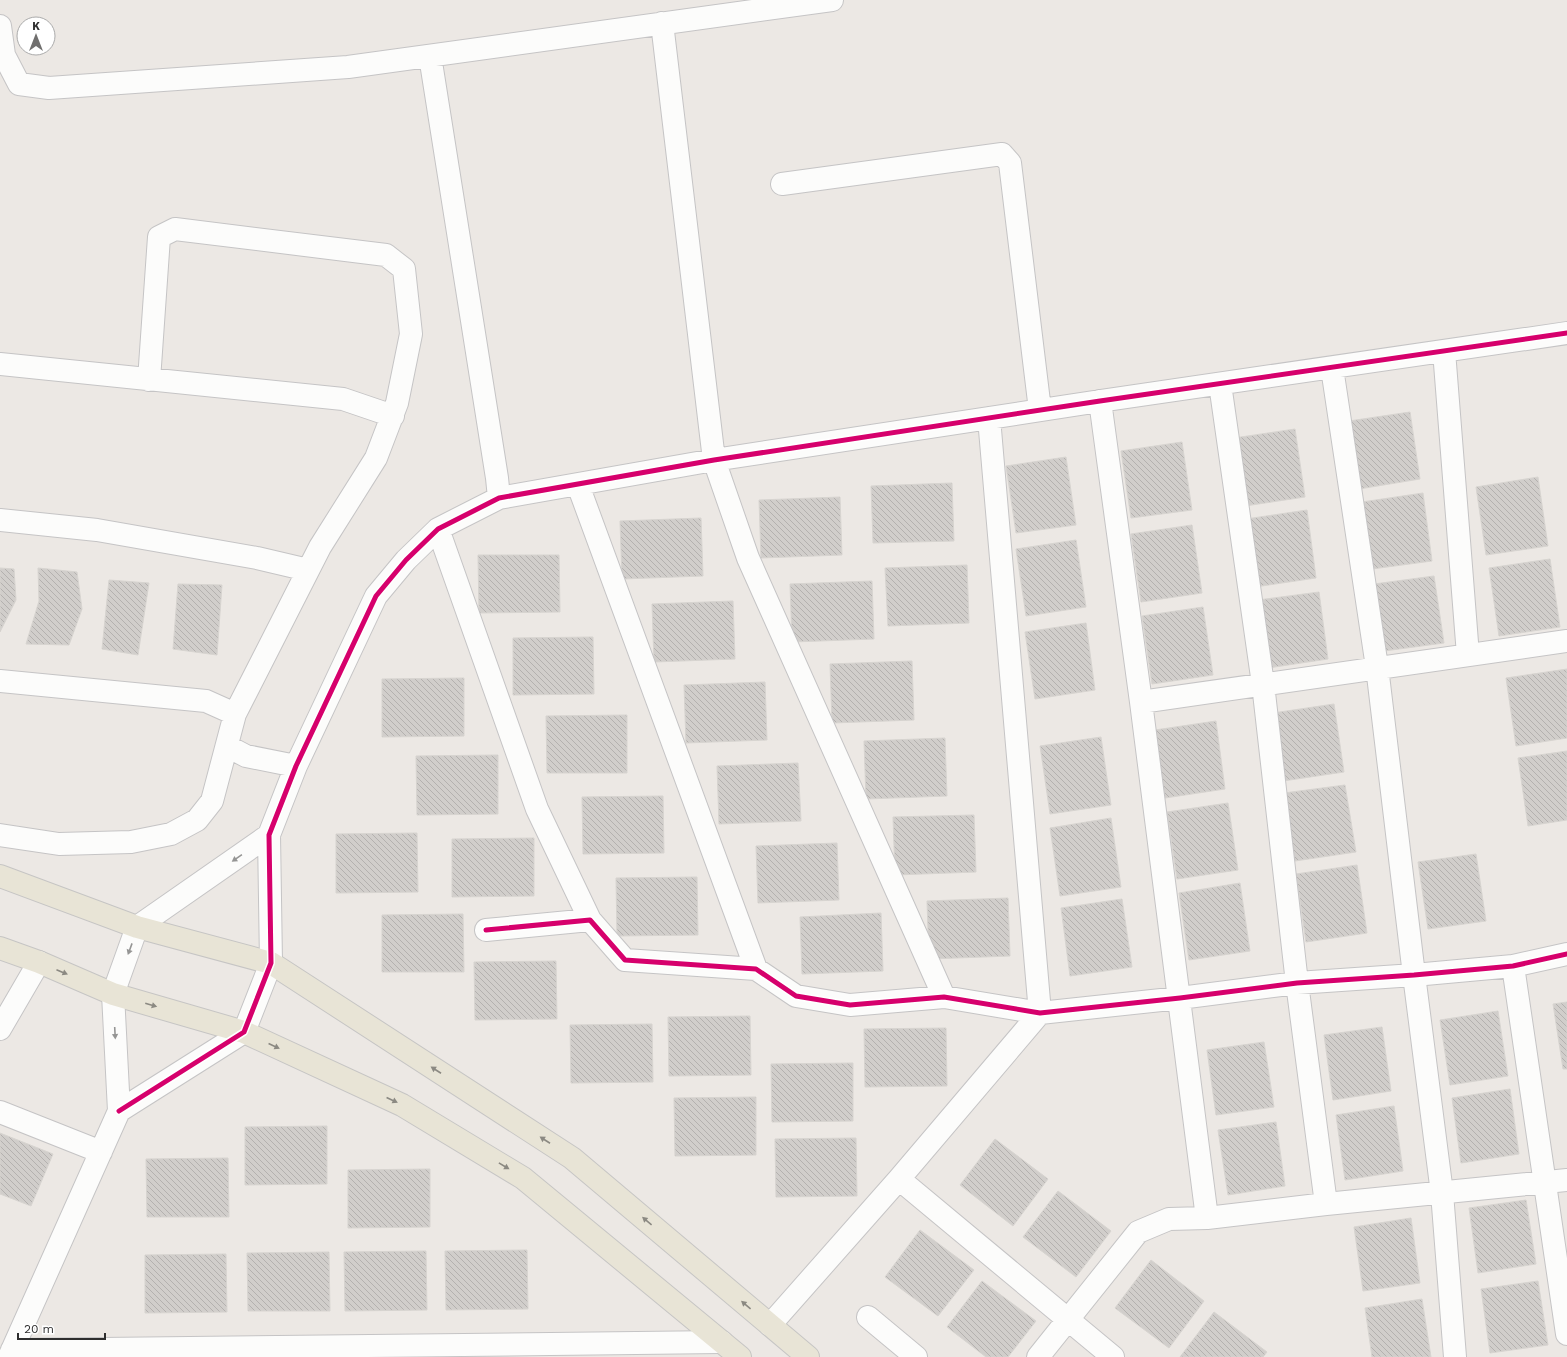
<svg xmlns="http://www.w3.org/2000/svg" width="1567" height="1357" viewBox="0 0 1567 1357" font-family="'Work Sans',sans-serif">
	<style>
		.building { fill: url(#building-back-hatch); stroke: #d7d4d0 }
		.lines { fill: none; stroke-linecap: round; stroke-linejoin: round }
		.minor-casing { stroke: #c5c4c5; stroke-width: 24 }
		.major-casing { stroke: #c6c5c4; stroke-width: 24 }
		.minor { stroke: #fcfcfb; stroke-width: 22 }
		.major { stroke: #e8e4d6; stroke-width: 22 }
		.cycleway-casing { stroke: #fff; stroke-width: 8 }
		.cycleway { stroke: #d6006c; stroke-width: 5 }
		.oneway { fill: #959594 }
		.oneway2 { fill: #8b8982 }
	</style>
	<defs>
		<pattern id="building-back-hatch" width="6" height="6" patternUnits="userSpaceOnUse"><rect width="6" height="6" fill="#d1cecb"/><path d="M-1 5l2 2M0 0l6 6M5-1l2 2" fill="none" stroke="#b4b1af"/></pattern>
	</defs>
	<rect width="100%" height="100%" fill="#ece8e4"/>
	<path class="building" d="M1410,412L1420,479L1359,489L1349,421Z
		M1295,429L1305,497L1245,506L1234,438Z
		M1182,442L1192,510L1131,518L1121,451Z
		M1066,457L1076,525L1016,533L1006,466Z
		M1538,477L1548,546L1486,555L1476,487Z
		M952,483L954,541L873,543L871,486Z
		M1423,493L1432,561L1372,569L1362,502Z
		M840,497L842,555L761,558L759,500Z
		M1307,510L1316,578L1255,587L1246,519Z
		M701,518L703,576L622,579L620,521Z
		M1192,525L1202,593L1141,602L1131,534Z
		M1076,540L1086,607L1026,616L1016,549Z
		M478,555H559L560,612L479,613Z
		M1550,559L1560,627L1499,636L1489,568Z
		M967,565L969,623L888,626L885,568Z
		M0,568L14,569L16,600L0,632Z
		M38,568L77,572L82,609L69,645L26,644L39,601Z
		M1434,576L1444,643L1384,651L1374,584Z
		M109,580L149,583L138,655L102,649Z
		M872,581L874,639L792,642L790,584Z
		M178,584L222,585L217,655L173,649Z
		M1319,592L1328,659L1268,668L1258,600Z
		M733,601L735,659L654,662L652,604Z
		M1203,607L1213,675L1152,684L1142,616Z
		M1086,623L1095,690L1035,699L1025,632Z
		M593,637L594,694L513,695V638Z
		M912,661L914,720L832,723L830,664Z
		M1567,669V738L1516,746L1506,678Z
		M464,678V736L382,737V679Z
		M765,682L767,740L686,743L684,685Z
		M1334,704L1344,772L1283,781L1273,713Z
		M627,715V773H547L546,716Z
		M1216,721L1225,789L1165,798L1155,730Z
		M1101,737L1111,805L1050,814L1040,746Z
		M945,738L947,796L866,799L864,741Z
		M1567,751V820L1528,826L1518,758Z
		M498,755V814L417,815L416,756Z
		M798,763L801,821L719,824L717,766Z
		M1345,785L1356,852L1295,861L1284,793Z
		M663,796L664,853L583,854L582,797Z
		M1228,803L1238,870L1177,879L1167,812Z
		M974,815L976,872L895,875L893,817Z
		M1111,818L1121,887L1060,896L1050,828Z
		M417,833L418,892L336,893V834Z
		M534,838V896L452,897V839Z
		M837,843L839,900L758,903L756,846Z
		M1476,854L1486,921L1428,929L1418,862Z
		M1357,865L1367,933L1306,942L1296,874Z
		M697,877L698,935L617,936L616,878Z
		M1240,883L1250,951L1189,960L1179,893Z
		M1008,898L1010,956L929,959L927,901Z
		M1122,899L1132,967L1070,976L1061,908Z
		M881,913L883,971L802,974L800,917Z
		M463,914L464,972H382V915Z
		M556,961L557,1019L475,1020L474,962Z
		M1567,1002V1069H1563L1553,1004Z
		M1498,1011L1508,1076L1450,1085L1440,1020Z
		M750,1016L751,1075L669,1076L668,1017Z
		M652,1024L653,1082L571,1083L570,1025Z
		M1382,1027L1391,1091L1333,1100L1324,1035Z
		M946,1028L947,1086L865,1087L864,1029Z
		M1264,1042L1274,1107L1216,1115L1207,1050Z
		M853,1063V1121L772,1122L771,1064Z
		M1510,1089L1519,1154L1461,1163L1452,1098Z
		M756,1097V1155L675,1156L674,1098Z
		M1394,1106L1403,1171L1345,1180L1336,1115Z
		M1276,1122L1285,1186L1228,1195L1218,1130Z
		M327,1126V1184L245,1185V1127Z
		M0,1133L53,1154L31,1206L0,1194Z
		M856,1138L857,1196L776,1197L775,1139Z
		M995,1139L1048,1179L1013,1226L960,1185Z
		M228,1158L229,1217H147L146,1159Z
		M430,1169V1227L348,1228V1170Z
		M1058,1191L1111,1231L1076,1277L1023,1237Z
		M1526,1200L1536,1264L1478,1273L1469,1208Z
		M1411,1218L1420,1283L1363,1291L1354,1227Z
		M920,1230L974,1270L938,1316L885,1277Z
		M527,1250L528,1309L446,1310L445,1251Z
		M426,1251L427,1310L345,1311L344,1252Z
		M329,1252L330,1311H248L247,1253Z
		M226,1254L227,1312L145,1313V1255Z
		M1151,1260L1204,1301L1169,1348L1115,1308Z
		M982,1281L1036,1321L1008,1357H986L947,1327Z
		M1538,1281L1548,1345L1490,1353L1481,1289Z
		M1422,1299L1431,1357H1372L1365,1308Z
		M1214,1312L1267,1352L1263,1357H1180Z"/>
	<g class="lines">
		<defs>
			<path id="minor" d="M662,23L714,460L748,558L944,997
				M0,26L4,55L19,84L49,88L348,67L832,0
				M430,56L497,478L499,498
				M782,184L1002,154L1010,163L1040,410
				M1444,351L1468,655
				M0,364L343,399L393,416
				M1332,368L1377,667L1414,975L1442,1193L1455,1357
				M1220,384L1263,684L1297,983L1326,1204
				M1100,401L1141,702L1207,1218
				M578,485L756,969
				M0,520L97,530L257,558L308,570
				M438,529L537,809L590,920
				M0,681L206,701L235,714
				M1141,702L1567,641
				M227,746L246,756L296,766
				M0,835L59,844L131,842L171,834L197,820L212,801L235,714L320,547L376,458L397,403L411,334L404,269L386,255L175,229L159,237L149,380
				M486,930L590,920L625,960L756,969L796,996L850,1005L944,997L1040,1013L1180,998L1297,983L1414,975L1513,966L1567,954
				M1513,966L1567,1334
				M0,1029L39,962
				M119,1111L244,1032L271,963L269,835L296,766L376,596L406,560L438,529L499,498L714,460L1100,401L1567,333
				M0,1112L101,1152
				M899,1179L1113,1357
				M868,1317L916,1357
				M770,1325L899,1179L1040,1013L989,418
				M12,1350L722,1342
				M9,1357L119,1111L113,994L137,927L269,835
				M1038,1357L1138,1232L1169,1219L1207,1218L1326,1204L1567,1180"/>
			<path id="major" d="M0,876L137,927L271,963L572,1158L808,1357
				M0,948L39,962L113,994L244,1032L402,1105L523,1178L740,1357"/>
		</defs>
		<use href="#minor" class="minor-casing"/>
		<use href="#major" class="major-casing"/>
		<use href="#minor" class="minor"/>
		<use href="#major" class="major"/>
		<defs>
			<path id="cycleway" d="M486,930L590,920L625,960L756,969L796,996L850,1005L944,997L1040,1013L1180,998L1297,983L1414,975L1513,966L1567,954
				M119,1111L244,1032L271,963L269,835L296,766L376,596L406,560L438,529L499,498L714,460L1100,401L1567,333"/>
		</defs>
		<use href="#cycleway" class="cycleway-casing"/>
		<use href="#cycleway" class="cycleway"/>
	</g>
	<defs><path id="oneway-solid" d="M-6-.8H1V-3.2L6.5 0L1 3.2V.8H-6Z"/></defs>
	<g class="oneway">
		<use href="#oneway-solid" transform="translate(237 858) rotate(145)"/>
		<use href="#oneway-solid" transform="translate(130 949) rotate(110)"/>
		<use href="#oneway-solid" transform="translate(115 1033) rotate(87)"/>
	</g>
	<g class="oneway2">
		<use href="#oneway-solid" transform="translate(62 972) rotate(23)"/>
		<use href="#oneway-solid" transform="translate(151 1005) rotate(16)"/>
		<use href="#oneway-solid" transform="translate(274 1046) rotate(25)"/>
		<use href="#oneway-solid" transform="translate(436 1070) rotate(-147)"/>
		<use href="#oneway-solid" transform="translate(392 1100) rotate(25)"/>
		<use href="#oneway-solid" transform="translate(545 1140) rotate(-147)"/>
		<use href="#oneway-solid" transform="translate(504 1166) rotate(31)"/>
		<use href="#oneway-solid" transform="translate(647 1221) rotate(-140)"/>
		<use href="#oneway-solid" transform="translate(746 1305) rotate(-140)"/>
	</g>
	<g transform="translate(36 36)"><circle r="19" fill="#ffffff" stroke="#ababab"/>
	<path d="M0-3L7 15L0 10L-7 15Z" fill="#706f6e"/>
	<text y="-6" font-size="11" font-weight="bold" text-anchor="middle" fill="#2e2e2e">K</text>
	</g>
	<path d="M18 1333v6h87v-6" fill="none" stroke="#2e2e2e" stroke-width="2"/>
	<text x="24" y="1333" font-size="12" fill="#2e2e2e" stroke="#ffffff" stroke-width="3" paint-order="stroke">20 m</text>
</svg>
